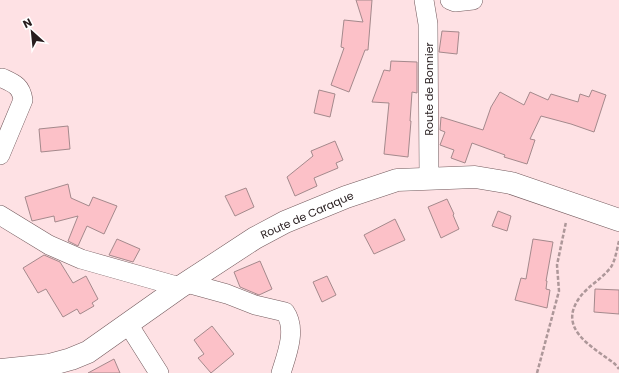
<svg xmlns="http://www.w3.org/2000/svg" width="619" height="373" viewBox="0 0 619 373" font-family="Poppins,sans-serif">
	<style>
		.building { fill: #fcc1c8; stroke: #a4898c }
		.lines { fill: none; stroke-linecap: round; stroke-linejoin: round }
		.minor-casing { stroke: #735a5d; stroke-width: 20 }
		.tertiary-casing { stroke: #735a5d; stroke-width: 23 }
		.path { stroke: #ad9799; stroke-width: 2.5; stroke-dasharray: 4 2; stroke-linecap: butt }
		.minor { stroke: #fff; stroke-width: 19 }
		.tertiary { stroke: #fff; stroke-width: 22 }
		.labels { text-anchor: middle; stroke-width: 3; stroke-linejoin: round; paint-order: stroke }
		.street-label { font-size: 11px; fill: #271d1e; stroke: #fff }
	</style>
	<rect width="100%" height="100%" fill="#fee1e4"/>
	<path class="building" d="M356,0H372L368,50H365L349,92L331,85L344,48L341,47L344,20L363,22Z
		M442,31L459,32L457,54L439,52Z
		M391,61L417,62V93L412,92L410,121H411L408,157L384,154L389,103L372,102L384,70L390,71Z
		M319,90L335,94L330,117L314,113Z
		M592,90L606,95L594,132L571,124L541,116L530,139L535,140L527,164L504,157L505,155L472,143L465,163L451,158L454,150L440,145L445,132L440,130L441,117L483,130L491,107L500,92L524,105L530,92L548,100L551,94L578,102L580,94L589,97Z
		M68,126L70,149L41,152L39,129Z
		M335,141L343,160L336,163L338,168L314,178L317,186L295,196L287,177L313,156L311,151Z
		M68,184L71,198L89,206L93,197L117,206L104,234L87,226L78,246L68,241L78,216L55,222L54,216L32,221L25,197Z
		M246,188L254,207L235,216L225,196Z
		M447,199L454,214L453,215L459,229L441,238L428,207Z
		M498,211L511,216L507,231L492,226Z
		M395,219L405,240L374,254L364,235Z
		M117,239L140,249L133,262L109,255Z
		M533,239L553,242L546,281H547L546,289L550,290L547,308L515,300L521,278L526,279Z
		M44,255L60,262L73,283L86,276L98,299L92,303L94,306L80,314L77,309L63,317L46,289L38,293L23,268Z
		M260,261L272,289L259,295L240,287L234,272Z
		M327,276L336,295L322,302L313,282Z
		M595,289L619,290V314L594,312Z
		M212,326L234,354L211,373L198,358L204,354L194,340Z
		M114,359L120,373H88Z"/>
	<g class="lines">
		<defs>
			<path id="minor" d="M424,0L428,24L429,179
				M450,0L455,2L473,0
				M0,155L23,100C21,86 15,84 2,78
				M0,215L49,245L81,259L180,287
				M187,283L227,294L255,305L285,312C297,329 287,354 281,373
				M128,324L159,373"/>
			<path id="tertiary" d="M0,370L49,365L71,359L88,352L180,287L255,238L285,222L346,197L397,180L475,177L511,183L619,220"/>
		</defs>
		<use href="#minor" class="minor-casing"/>
		<use href="#tertiary" class="tertiary-casing"/>
		<path class="path" d="M619,241C617,249 615,261 611,267C602,279 588,286 580,297C556,329 593,347 615,364L619,369
			M537,373L559,291L557,265L566,222"/>
		<use href="#minor" class="minor"/>
		<use href="#tertiary" class="tertiary"/>
	</g>
	<g class="labels">
		<g class="street-label">
			<text transform="translate(429 89) rotate(-90)" y="4">Route de Bonnier</text>
			<text transform="translate(307 215) rotate(-24)" y="4">Route de Caraque</text>
		</g>
	</g>
	<g transform="translate(32 32) rotate(333)" stroke="#ffffff" stroke-width="3" paint-order="stroke">
	<path d="M0-3L7 15L0 10L-7 15Z" fill="#271d1e"/>
	<text y="-6" font-size="11" font-weight="bold" text-anchor="middle" fill="#271d1e">N</text>
	</g>
</svg>
